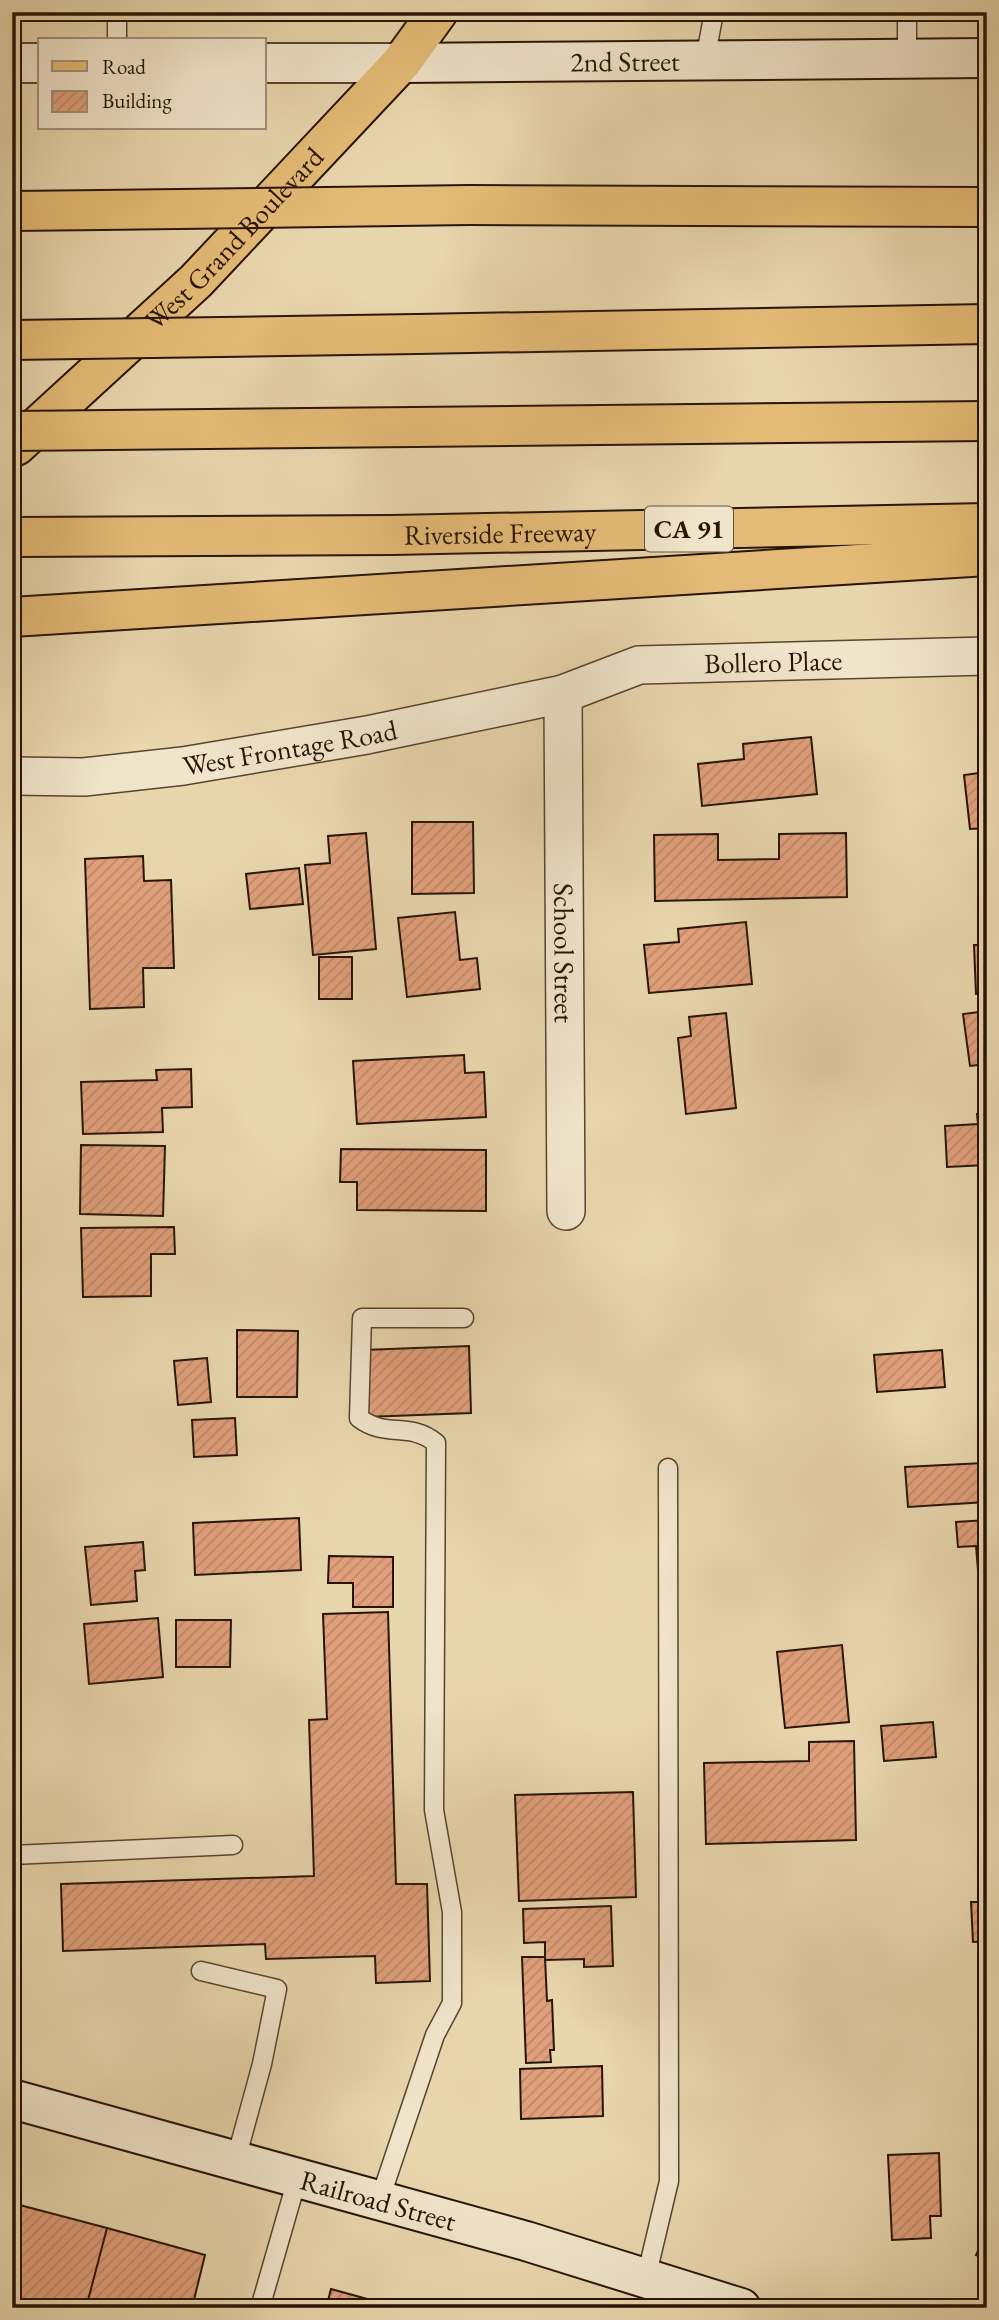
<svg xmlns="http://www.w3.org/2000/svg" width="999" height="2320" viewBox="0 0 999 2320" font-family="'EB Garamond',serif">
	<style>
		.building { fill: url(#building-hatch); stroke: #291404; stroke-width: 2 }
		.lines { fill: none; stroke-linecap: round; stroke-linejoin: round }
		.service-casing { stroke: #59442e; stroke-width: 21 }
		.minor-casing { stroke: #59442e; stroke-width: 40 }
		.tertiary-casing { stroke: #59442e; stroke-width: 42 }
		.secondary-casing { stroke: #291404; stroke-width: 42 }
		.primary-casing { stroke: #291404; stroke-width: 42 }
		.motorway-casing { stroke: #291404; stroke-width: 42 }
		.service { stroke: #f0e4ca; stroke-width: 18 }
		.minor { stroke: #f0e4ca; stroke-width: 37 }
		.tertiary { stroke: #f0e4ca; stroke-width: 38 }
		.secondary { stroke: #f0e4ca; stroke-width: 38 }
		.primary { stroke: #e4bb76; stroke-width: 38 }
		.motorway { stroke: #e4bb76; stroke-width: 38 }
		.motorway-bridge-casing { stroke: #291404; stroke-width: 42; stroke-linecap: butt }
		.motorway-bridge { stroke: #e4bb76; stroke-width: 38 }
		.labels { text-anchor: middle; stroke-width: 6; stroke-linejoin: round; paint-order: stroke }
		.shield { fill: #f0e4ca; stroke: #65523f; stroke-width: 2 }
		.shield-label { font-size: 26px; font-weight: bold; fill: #291404 }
		.street-label { font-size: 28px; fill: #291404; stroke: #f0e4ca }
	</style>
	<defs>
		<pattern id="building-hatch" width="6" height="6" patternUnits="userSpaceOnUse" patternTransform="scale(1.75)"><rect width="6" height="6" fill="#e0a07b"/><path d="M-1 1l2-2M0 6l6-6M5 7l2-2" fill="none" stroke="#c08969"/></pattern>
	</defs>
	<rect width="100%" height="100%" fill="#e8d6ad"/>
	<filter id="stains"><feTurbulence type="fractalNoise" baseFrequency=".00286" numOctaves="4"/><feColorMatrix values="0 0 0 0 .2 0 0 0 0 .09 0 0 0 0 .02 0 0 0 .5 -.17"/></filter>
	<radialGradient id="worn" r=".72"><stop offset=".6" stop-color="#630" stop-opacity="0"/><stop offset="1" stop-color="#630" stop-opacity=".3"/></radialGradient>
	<path class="building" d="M811,737L817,794L702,806L698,764L744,759L743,744Z
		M987,772V828L970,829L964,775Z
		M412,822H473L474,893L412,894Z
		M366,833L376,949L313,955L305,865L330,863L328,836Z
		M846,833L847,897L655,901L654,835L718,834V860L779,859V834Z
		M143,856L144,881L171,880L174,968H143L144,1007L90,1009L85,859Z
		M299,868L303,904L250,909L246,874Z
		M455,912L460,960L477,958L480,989L407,997L398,918Z
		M746,922L752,984L649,993L644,945L679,942L678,929Z
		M974,945H987V993L976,994Z
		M319,957H352V999H319Z
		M987,1011V1064L970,1066L963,1014Z
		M726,1013L736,1108L686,1114L678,1038L691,1036L689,1017Z
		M464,1055L465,1073L484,1072L486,1117L357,1124L353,1061Z
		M191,1069L192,1107L162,1108L163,1132L83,1134L81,1082L157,1080L156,1070Z
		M987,1113V1165L947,1167L945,1126L978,1124L977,1114Z
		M81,1145L165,1146L163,1216L80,1214Z
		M341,1149L486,1150V1211L357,1210V1182H340Z
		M174,1227L175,1254H151V1296L83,1297L81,1228Z
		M237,1330L298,1331L297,1397H237Z
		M469,1346L471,1413L366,1417L363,1350Z
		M942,1350L945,1387L877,1392L874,1355Z
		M207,1358L211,1402L178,1405L174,1361Z
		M987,1400V1424H981L978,1401Z
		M235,1418L237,1455L194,1457L192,1420Z
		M987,1431V1455H982L980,1432Z
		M983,1463L986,1502L908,1507L905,1467Z
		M299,1518L301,1570L195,1575L193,1523Z
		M987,1520V1593L980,1594L976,1546L958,1547L956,1522Z
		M143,1542L145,1570L135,1571L137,1601L91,1605L85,1547Z
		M329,1556L393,1557V1607H353V1583H328Z
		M388,1612L396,1884H427L430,1981L376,1983L375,1956L266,1959L265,1944L63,1951L61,1884L314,1876L309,1720L327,1719L323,1614Z
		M158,1618L163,1677L89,1684L84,1624Z
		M176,1620H231L230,1667H176Z
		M842,1645L849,1722L785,1728L777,1652Z
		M987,1689V1763H983L980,1690Z
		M933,1722L936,1757L884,1761L881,1726Z
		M854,1741L856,1840L706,1844L704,1763L809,1761V1742Z
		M633,1792L636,1897L519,1901L515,1795Z
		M971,1902H987V1941L973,1942Z
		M611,1906L613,1966L584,1967V1959L545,1960V1942L524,1943L523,1909Z
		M522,1957H545L547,2001L552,2000L554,2050H550L551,2062L526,2063Z
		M602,2066L603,2116L521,2119L520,2069Z
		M939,2153L941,2216H930L931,2238L892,2240L888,2155Z
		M12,2203L107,2228L86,2308H12Z
		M107,2228L205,2255L192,2308H86Z
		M987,2232V2260L976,2255Z
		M331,2289L400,2308H326Z"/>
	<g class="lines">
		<defs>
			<path id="service" d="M907,12V58
				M117,40V12
				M705,60L714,12
				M12,1855L233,1845
				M201,1971L277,1989L262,2064L236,2159
				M380,2199L435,2035L452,2003V1912L434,1810L436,1443C409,1421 387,1439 359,1418L362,1318H464
				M646,2278L669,2181L668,1468
				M260,2308L298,2176"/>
			<g id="minor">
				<path id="s1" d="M563,694L566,1211"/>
				<path id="s2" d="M12,776L84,777L183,766L367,735L563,694L639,665L987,656"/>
			</g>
			<path id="tertiary" d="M12,63H40
				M264,63H401"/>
			<g id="secondary">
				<path id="s3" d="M401,63L987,58"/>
				<path id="s4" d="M12,2099L526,2241L741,2308"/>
			</g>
			<g id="primary">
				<path id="s5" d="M16,446L196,281L401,63L438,12"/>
			</g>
			<g id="motorway">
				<path d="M470,205L987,207"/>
				<path d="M12,211L101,210"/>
				<path d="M417,334L987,324"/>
				<path d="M414,427L987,421"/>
				<path id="s6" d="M12,537L392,535L987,523"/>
				<path d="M12,617L987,556"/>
			</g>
		</defs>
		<use href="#service" class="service-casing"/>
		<use href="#minor" class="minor-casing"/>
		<use href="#tertiary" class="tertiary-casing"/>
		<use href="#secondary" class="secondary-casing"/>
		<use href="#primary" class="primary-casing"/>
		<use href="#motorway" class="motorway-casing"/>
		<use href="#service" class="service"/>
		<use href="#minor" class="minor"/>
		<use href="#tertiary" class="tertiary"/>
		<use href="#secondary" class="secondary"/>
		<use href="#primary" class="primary"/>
		<use href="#motorway" class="motorway"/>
		<defs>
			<path id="motorway-bridge" d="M101,210L470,205
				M12,340L417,334
				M12,431L414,427"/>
		</defs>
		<use href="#motorway-bridge" class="motorway-bridge-casing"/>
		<use href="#motorway-bridge" class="motorway-bridge"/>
	</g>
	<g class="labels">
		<rect class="shield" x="645" y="506.5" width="88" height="45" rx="5"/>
		<g class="shield-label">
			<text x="689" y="538">CA 91</text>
		</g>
		<g class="street-label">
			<text dy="10" stroke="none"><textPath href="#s3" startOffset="224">2nd Street</textPath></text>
			<text dy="10" stroke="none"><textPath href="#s5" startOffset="301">West Grand Boulevard</textPath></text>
			<text dy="10" stroke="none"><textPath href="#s6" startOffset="488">Riverside Freeway</textPath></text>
			<text dy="10" stroke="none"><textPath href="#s2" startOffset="774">Bollero Place</textPath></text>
			<text dy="10" stroke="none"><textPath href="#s2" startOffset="280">West Frontage Road</textPath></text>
			<text dy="10" stroke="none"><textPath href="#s1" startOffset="259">School Street</textPath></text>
			<text dy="10" stroke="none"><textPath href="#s4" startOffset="380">Railroad Street</textPath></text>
		</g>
	</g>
	<rect width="999" height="2320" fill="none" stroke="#e8d6ad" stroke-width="42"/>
	<rect x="14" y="14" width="971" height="2292" fill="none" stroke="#291404" stroke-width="3.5"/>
	<rect x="21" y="21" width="957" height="2278" fill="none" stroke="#291404" stroke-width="2"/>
	<rect x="38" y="38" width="228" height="91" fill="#f0e4ca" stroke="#a0917b" stroke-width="2"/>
	<rect x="52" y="61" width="35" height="10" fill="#e4bb76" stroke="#a0917b" stroke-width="2"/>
	<text x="102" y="74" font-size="21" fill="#291404">Road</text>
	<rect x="52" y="91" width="35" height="21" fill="url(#building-hatch)" stroke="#a0917b" stroke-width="2"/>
	<text x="102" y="108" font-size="21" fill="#291404">Building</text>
	<rect width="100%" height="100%" filter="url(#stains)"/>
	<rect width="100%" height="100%" fill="url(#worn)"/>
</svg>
